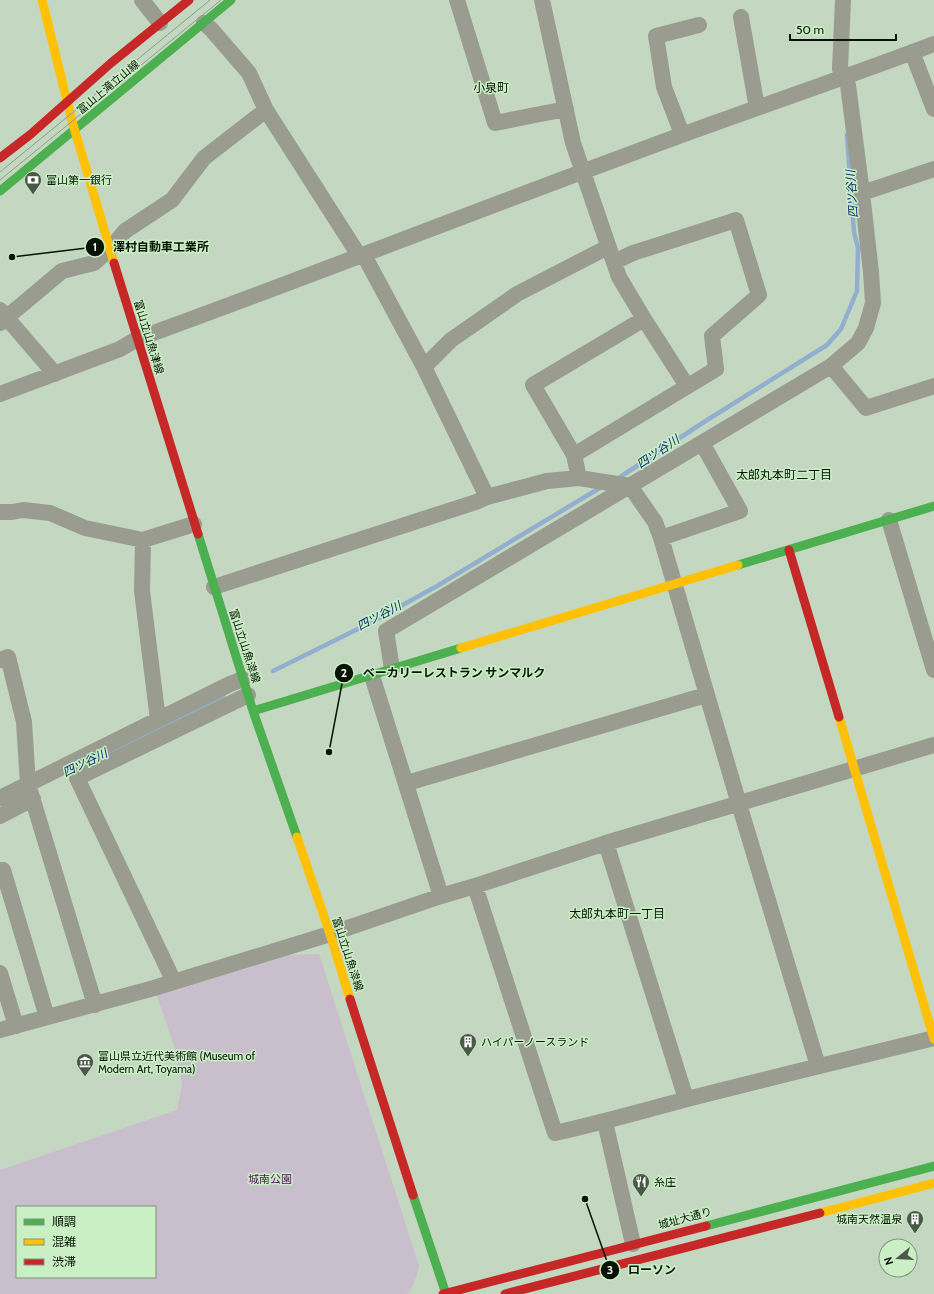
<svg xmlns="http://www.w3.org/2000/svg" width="934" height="1294" viewBox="0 0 934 1294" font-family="Cabin,'Noto Sans JP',sans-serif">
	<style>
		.green { fill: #c9becb; fill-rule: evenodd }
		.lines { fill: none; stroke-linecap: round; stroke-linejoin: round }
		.stream { stroke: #92afd0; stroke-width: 4.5 }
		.river { stroke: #92afd0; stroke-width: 26 }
		.street { stroke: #999c8f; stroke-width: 16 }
		.fast { stroke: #4caf50; stroke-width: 9 }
		.slow { stroke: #ffc107; stroke-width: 9 }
		.jam { stroke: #c62828; stroke-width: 9 }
		.tram { stroke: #919c8b; stroke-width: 1 }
		.labels { text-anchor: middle; stroke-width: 3; stroke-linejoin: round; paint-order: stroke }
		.street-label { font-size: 11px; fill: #071305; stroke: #caefc4 }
		.poi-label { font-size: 11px; fill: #071305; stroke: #caefc4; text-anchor: start }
		.park-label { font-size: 11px; fill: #4d1557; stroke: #caefc4 }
		.neighbourhood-label { font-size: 12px; fill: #071305; stroke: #caefc4 }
		.water-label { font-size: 12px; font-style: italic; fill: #092e70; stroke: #caefc4 }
		.leader { fill: none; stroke: #071305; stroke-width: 1.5 }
		.callout-dot { fill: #071305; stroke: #caefc4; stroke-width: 1.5 }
		.mark-label { font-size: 12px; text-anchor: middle; font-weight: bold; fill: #fff }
		.callout-label { font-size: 12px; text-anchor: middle; font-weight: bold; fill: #071305; stroke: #caefc4; stroke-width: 3; stroke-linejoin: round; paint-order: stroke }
	</style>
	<rect width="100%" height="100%" fill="#c4d8c1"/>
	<path class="green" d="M319,954L419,1266L417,1275L410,1292L406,1294H0V1170L177,1110L182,1084L175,1048L154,988L258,956ZM17,1207H155V1277H17Z"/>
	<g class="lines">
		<path class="stream" d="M617,479L704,422L827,345L841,329L857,291L858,248L854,232L847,135
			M273,671L370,623L437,586L603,486"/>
		<path class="river" d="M97,758L214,702"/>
		<path class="street" d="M142,0L160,23
			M457,0L495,123L566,109
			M542,0L573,143L619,277L644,319L687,386
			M741,17L757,108
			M204,23L211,29L249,73L266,110
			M912,52L934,109
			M682,134L664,87L656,36L699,25
			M862,193L934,169
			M0,310L55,374
			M0,323L62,271L94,263L110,249L125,231L172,200L204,158L266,110L360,257L366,259L424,367L487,497
			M831,366L866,408L934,386
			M424,367L451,340L517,294L608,247
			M0,394L120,349L137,339C300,280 462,216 625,156C727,117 832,83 934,44
			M574,455L716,369L712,336L759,295L736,220L633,253L614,262
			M579,478L574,455L533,385L644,319
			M0,512H12L23,510L50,513L85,528L143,540L194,524
			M889,520L934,670
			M661,538L740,511L702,443
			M143,540L142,591L158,720
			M214,587L476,502L487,497L547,481L579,478L630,486L655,522L661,538L739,804L818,1066
			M0,660L8,657L24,722L28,784L95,1005
			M392,669L386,631L831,366L858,343L866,328L873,303L871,272L862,193L848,85L840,69L843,0
			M372,676L441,896
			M407,783L706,695
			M0,798L230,684L243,679
			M0,816L33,799
			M606,843L686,1099
			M3,870L47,1017
			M475,886L555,1133C600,1123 643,1111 687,1099C769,1078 852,1058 934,1038
			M0,973L16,1026
			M174,982L77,778L248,695
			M0,1030L154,988L330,934L441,896L475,886L606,843L934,745
			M605,1122L633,1244"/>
		<path class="fast" d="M0,191L231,0
			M198,534L253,711L297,837
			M738,565L934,506
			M253,711L461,648
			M413,1195L446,1294
			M706,1226L934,1166"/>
		<path class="slow" d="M42,0L72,121L114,263
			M461,648L738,565
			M839,717L934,1039
			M297,837L330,934L350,999
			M820,1213L934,1183"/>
		<path class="jam" d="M0,158L31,134L111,63L189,0
			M114,263L198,534
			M789,550L839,717
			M350,999L413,1195
			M443,1294L706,1226
			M505,1294L820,1213"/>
		<path class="tram" d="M0,172L210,0
			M0,180L221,0"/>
	</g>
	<defs>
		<symbol id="bank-pin" viewBox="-11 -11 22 30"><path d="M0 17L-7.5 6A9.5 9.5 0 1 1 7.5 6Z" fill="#495847" stroke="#caefc4"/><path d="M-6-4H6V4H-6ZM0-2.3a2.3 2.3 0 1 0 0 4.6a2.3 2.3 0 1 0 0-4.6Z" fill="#fff"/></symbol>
		<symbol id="building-pin" viewBox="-11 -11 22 30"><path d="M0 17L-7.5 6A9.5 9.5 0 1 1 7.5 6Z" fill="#495847" stroke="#caefc4"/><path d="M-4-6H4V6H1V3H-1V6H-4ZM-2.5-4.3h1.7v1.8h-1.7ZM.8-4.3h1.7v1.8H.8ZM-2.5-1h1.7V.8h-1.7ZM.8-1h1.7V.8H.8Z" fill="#fff"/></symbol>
		<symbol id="museum-pin" viewBox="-11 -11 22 30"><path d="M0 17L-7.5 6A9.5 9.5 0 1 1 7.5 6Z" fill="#495847" stroke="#caefc4"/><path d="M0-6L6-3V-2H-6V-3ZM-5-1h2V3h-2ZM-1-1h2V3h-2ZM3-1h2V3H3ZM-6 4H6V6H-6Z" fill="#fff"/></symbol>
		<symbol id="restaurant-pin" viewBox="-11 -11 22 30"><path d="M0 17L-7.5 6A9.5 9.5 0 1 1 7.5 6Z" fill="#495847" stroke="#caefc4"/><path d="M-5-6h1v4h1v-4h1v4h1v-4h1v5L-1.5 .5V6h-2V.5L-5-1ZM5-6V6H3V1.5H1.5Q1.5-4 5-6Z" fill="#fff"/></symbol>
	</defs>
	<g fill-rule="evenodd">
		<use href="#bank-pin" x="23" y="170" width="20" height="27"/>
		<use href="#building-pin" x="458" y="1032" width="20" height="27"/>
		<use href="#museum-pin" x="75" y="1052" width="20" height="27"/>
		<use href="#restaurant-pin" x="631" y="1172" width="20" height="27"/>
		<use href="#building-pin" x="905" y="1209" width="20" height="27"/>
	</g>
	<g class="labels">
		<g class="street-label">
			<text transform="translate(108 87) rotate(-40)" y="4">富山上滝立山線</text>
			<text transform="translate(149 337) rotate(73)" y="4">富山立山魚津線</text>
			<text transform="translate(245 646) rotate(72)" y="4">富山立山魚津線</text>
			<text transform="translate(348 954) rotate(72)" y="4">富山立山魚津線</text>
			<text transform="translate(685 1218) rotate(-15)" y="4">城址大通り</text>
		</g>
		<g class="poi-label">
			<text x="46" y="184">富山第一銀行</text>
			<text x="481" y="1046">ハイパーノースランド</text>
			<text x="98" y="1060">富山県立近代美術館 (Museum of<tspan x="98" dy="13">Modern Art, Toyama)</tspan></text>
			<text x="654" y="1186">糸庄</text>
			<text x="902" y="1223" text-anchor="end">城南天然温泉</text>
		</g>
		<g class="park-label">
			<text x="270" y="1183">城南公園</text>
		</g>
		<g class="neighbourhood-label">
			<text x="491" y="92">小泉町</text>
			<text x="784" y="479">太郎丸本町二丁目</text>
			<text x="617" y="918">太郎丸本町一丁目</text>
		</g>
		<g class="water-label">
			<text transform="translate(852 194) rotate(-94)" y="4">四ツ谷川</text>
			<text transform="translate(658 452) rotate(-34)" y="4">四ツ谷川</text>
			<text transform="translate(379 616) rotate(-28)" y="4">四ツ谷川</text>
			<text transform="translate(85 763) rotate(-26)" y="4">四ツ谷川</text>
		</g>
	</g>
	<path class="leader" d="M12 257L95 247M329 752L344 673M585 1199L610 1270"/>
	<g class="callout-dot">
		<circle cx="12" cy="257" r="4"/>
		<circle cx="329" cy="752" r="4"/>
		<circle cx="585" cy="1199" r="4"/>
		<circle cx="95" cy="247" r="10"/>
		<circle cx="344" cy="673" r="10"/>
		<circle cx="610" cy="1270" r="10"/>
	</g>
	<g class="mark-label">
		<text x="95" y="251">1</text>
		<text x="344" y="677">2</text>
		<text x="610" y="1274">3</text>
	</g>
	<g class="callout-label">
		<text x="161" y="251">澤村自動車工業所</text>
		<text x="454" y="677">ベーカリーレストラン サンマルク</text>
		<text x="652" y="1274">ローソン</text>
	</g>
	<rect x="16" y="1206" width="140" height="72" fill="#caefc4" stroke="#7c9778"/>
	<rect x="24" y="1219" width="20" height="6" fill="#4caf50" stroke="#7c9778"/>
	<text x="52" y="1226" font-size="12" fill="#071305">順調</text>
	<rect x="24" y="1239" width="20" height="6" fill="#ffc107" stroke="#7c9778"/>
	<text x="52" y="1246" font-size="12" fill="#071305">混雑</text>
	<rect x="24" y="1259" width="20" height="6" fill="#c62828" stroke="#7c9778"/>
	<text x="52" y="1266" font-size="12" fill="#071305">渋滞</text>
	<g transform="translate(898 1258) rotate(252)"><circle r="19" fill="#caefc4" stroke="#7c9778"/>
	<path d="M0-3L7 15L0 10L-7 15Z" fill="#495847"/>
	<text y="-6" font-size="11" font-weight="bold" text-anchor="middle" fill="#071305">N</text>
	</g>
	<path d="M790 34v6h106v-6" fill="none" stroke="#071305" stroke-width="2"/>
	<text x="796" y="34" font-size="12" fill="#071305" stroke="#caefc4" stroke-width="3" paint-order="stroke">50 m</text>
</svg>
